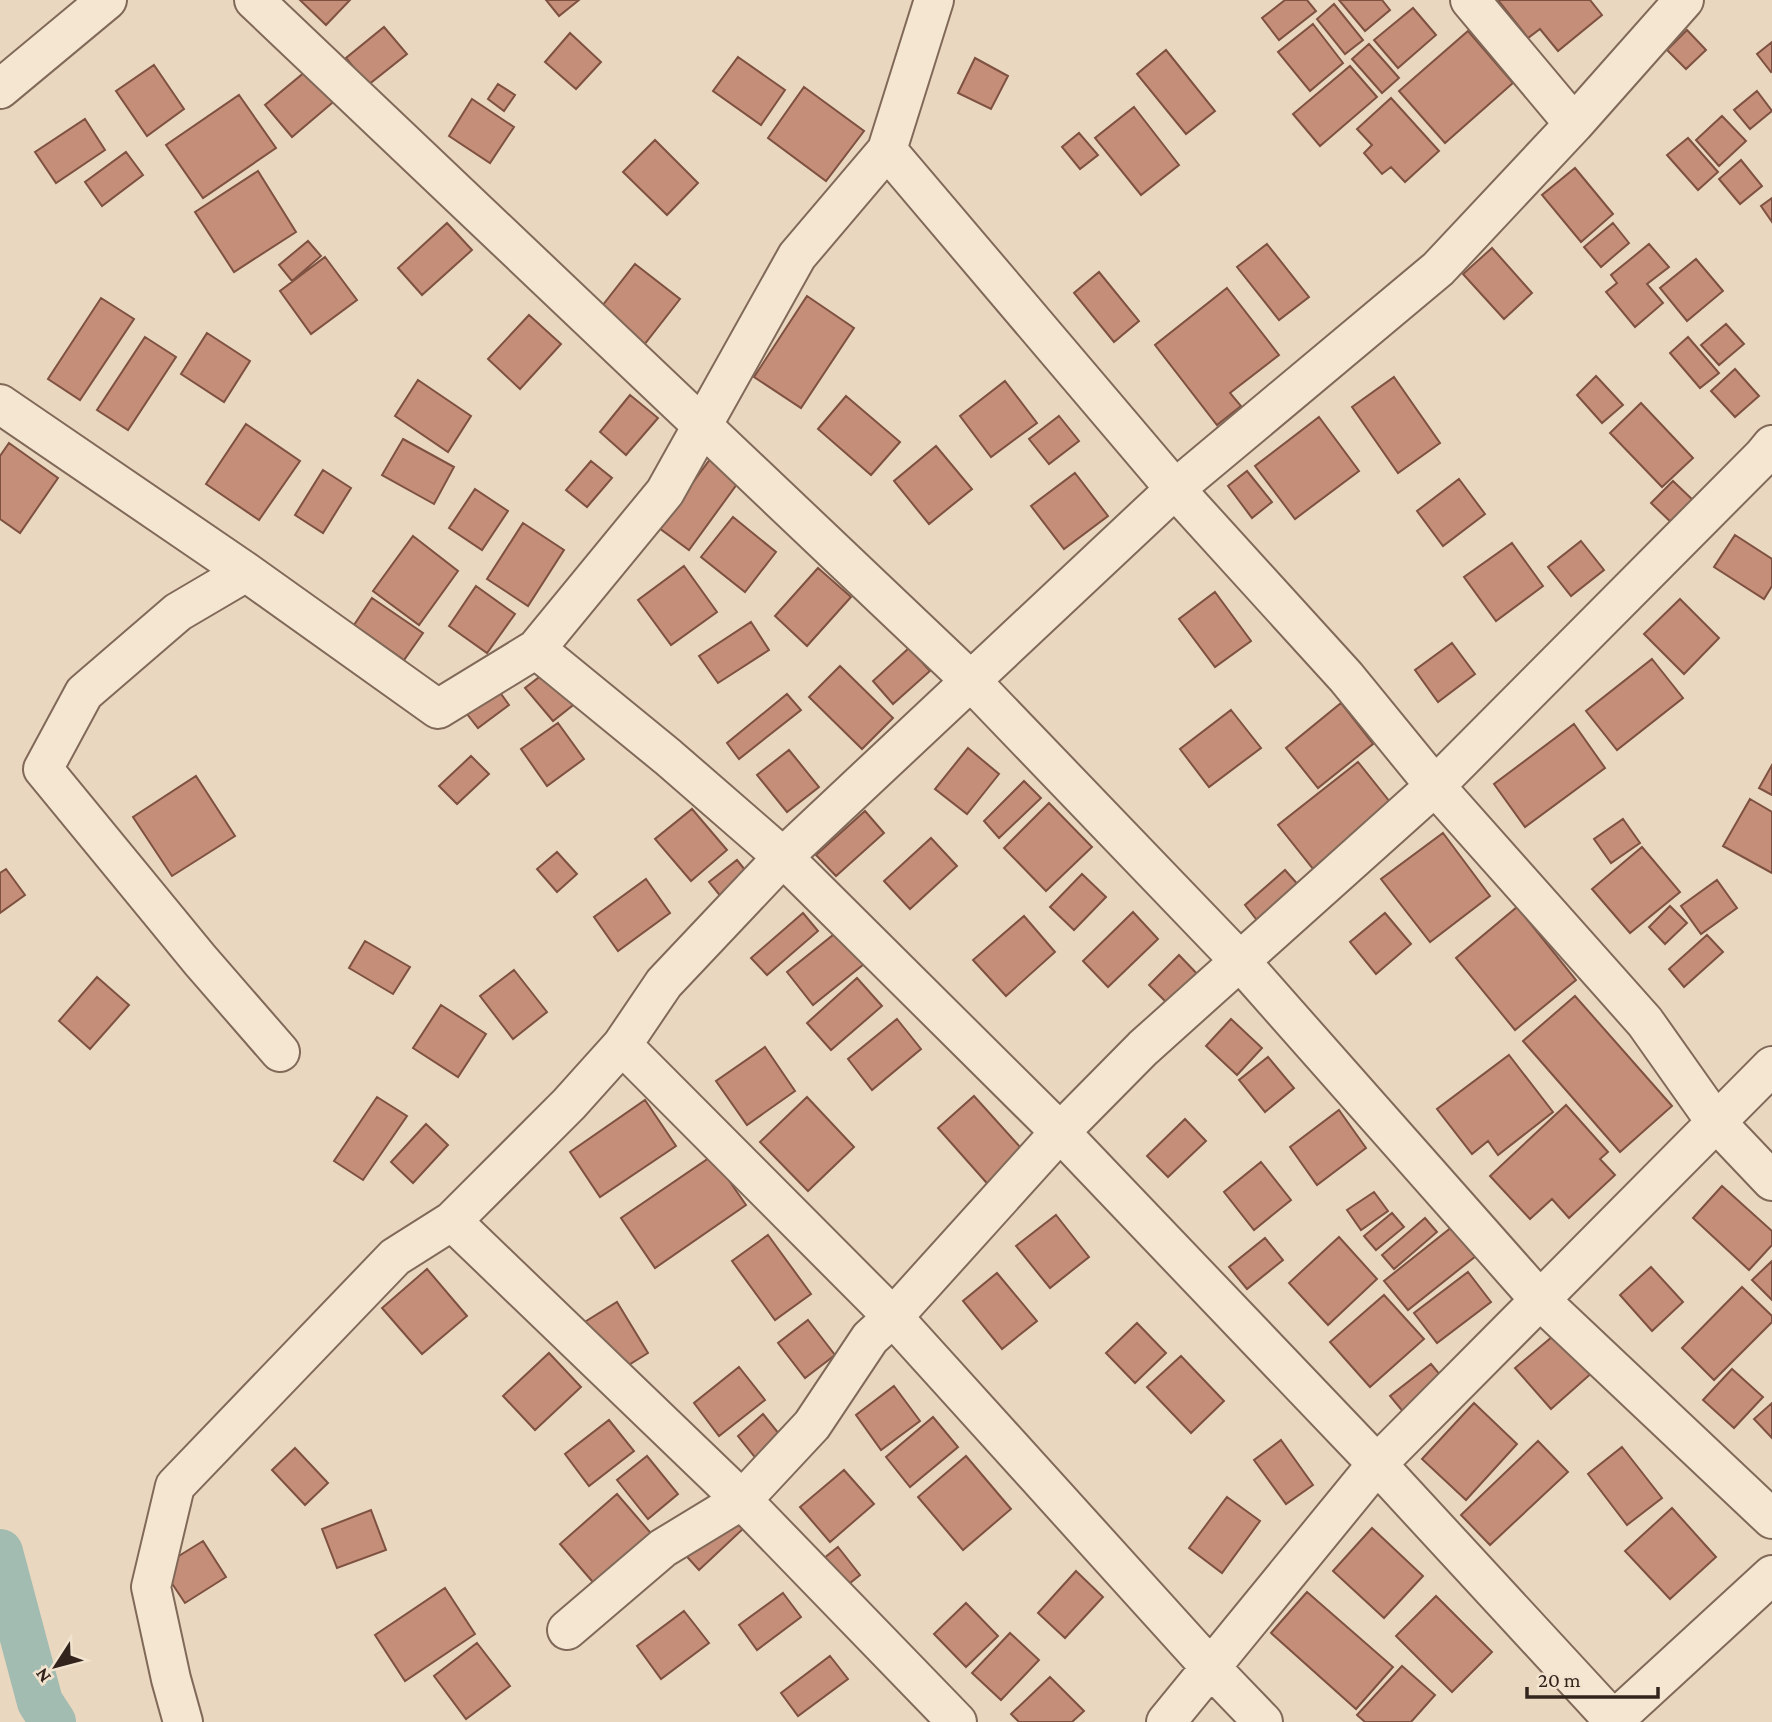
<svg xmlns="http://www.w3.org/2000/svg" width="1772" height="1722" viewBox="0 0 1772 1722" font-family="'Crimson Pro',serif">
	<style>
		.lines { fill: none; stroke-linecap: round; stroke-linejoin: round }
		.canal { stroke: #a2bcb1; stroke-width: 46 }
		.building { fill: #c58e78; stroke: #7e5141; stroke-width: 2 }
		.minor-casing { stroke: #816959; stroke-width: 42 }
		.tertiary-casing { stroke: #816959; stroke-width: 42 }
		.minor { stroke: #f5e6d2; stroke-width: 38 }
		.tertiary { stroke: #f5e6d2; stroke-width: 38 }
	</style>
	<rect width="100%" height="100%" fill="#ead7bf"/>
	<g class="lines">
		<path class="canal" d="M0,1552L40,1702L53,1722"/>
	</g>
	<path class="building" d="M300,0H350L326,25Z
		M546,0H579L559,16Z
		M1285,0H1307L1316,11L1279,40L1262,18Z
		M1339,0H1382L1390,10L1365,31Z
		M1498,0H1590L1602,15L1558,51L1540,29L1528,38Z
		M1334,4L1363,40L1345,54L1317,19Z
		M1413,8L1436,35L1398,68L1374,40Z
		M1313,24L1343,63L1310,91L1278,52Z
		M384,27L407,54L368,85L346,58Z
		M1687,30L1706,50L1686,69L1667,50Z
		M1468,31L1513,83L1445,143L1399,91Z
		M570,33L601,62L576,89L545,62Z
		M1772,42V71L1771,72L1757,54Z
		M1369,44L1399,78L1382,93L1352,59Z
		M1166,50L1215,111L1186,134L1137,74Z
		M738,57L785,90L761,125L713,91Z
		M975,58L1008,76L991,109L958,93Z
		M154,65L184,109L147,136L116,91Z
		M1350,66L1377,97L1320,146L1293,114Z
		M311,67L338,98L292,137L265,105Z
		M498,84L515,95L504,111L488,99Z
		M804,87L864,131L826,181L768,138Z
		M1757,91L1772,111L1750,129L1734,110Z
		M239,95L276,148L203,198L166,145Z
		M1391,98L1439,151L1405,182L1391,167L1382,174L1364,153L1372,145L1357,129Z
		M472,99L514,127L490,163L449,136Z
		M1134,107L1179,165L1141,195L1095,138Z
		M1722,116L1746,141L1719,166L1696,140Z
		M85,119L105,150L56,183L35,152Z
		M1079,133L1098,155L1080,169L1062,147Z
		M1688,138L1718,172L1698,190L1667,155Z
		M655,140L698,183L667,215L623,172Z
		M126,152L143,175L102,206L85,182Z
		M1741,160L1762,186L1740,204L1719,179Z
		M1575,168L1613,214L1581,242L1542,195Z
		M258,171L296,232L234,272L195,212Z
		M1772,198V222L1761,206Z
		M447,223L472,250L422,295L398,268Z
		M1613,223L1629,243L1601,267L1584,247Z
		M308,241L321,256L292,281L279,265Z
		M1267,244L1309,297L1279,320L1237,267Z
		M1649,244L1669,267L1647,284L1663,303L1635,327L1606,292L1617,283L1611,275Z
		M1492,248L1532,293L1504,319L1463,274Z
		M325,257L357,300L311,334L280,291Z
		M1696,259L1723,291L1687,321L1660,288Z
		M635,264L680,299L640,350L595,315Z
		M1099,272L1139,321L1114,342L1074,293Z
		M1227,288L1279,355L1230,393L1241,406L1217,425L1155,345Z
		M807,296L854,328L801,408L754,377Z
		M101,298L134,319L80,400L48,379Z
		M529,315L561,344L520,389L488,359Z
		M1726,324L1744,344L1719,365L1701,345Z
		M207,333L250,361L224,402L181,374Z
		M145,337L176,357L128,430L97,410Z
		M1688,337L1719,373L1700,388L1670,353Z
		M1735,369L1759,396L1735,417L1711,391Z
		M1596,376L1623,405L1602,423L1577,395Z
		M1394,377L1440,443L1398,473L1352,407Z
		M418,380L471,416L448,452L395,416Z
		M1005,381L1037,423L991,457L960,416Z
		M630,395L658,418L626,455L600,432Z
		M846,396L900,442L871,475L818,429Z
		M1641,403L1693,458L1662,487L1610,433Z
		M1059,416L1079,441L1049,464L1029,439Z
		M1319,417L1359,471L1295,519L1255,466Z
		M246,424L300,461L259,520L206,484Z
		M403,439L454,467L434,504L382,475Z
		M9,443L58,478L20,533L0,519V456Z
		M936,446L972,489L929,524L894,481Z
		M711,458L740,480L689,550L659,528Z
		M591,461L612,478L587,507L566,490Z
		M323,470L351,488L323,533L295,515Z
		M1247,471L1272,502L1252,518L1228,486Z
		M1075,473L1108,516L1064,549L1031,506Z
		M1459,479L1485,514L1443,546L1417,511Z
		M1673,481L1697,504L1675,526L1651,503Z
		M475,489L508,511L482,550L449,528Z
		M733,517L776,552L745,592L701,557Z
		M523,523L564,550L528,606L487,579Z
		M1735,535L1772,559V586L1764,599L1714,567Z
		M413,536L458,571L419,625L373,591Z
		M1581,541L1604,570L1571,596L1548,567Z
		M1512,543L1543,586L1496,621L1464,577Z
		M684,566L717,612L671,645L638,600Z
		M818,568L851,597L807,646L775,616Z
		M476,586L515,614L487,653L449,626Z
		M1215,592L1251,641L1215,667L1179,619Z
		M372,598L423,633L404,660L354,625Z
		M1680,599L1719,638L1684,674L1644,634Z
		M751,622L769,650L718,683L699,656Z
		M1452,643L1475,674L1438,702L1415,670Z
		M909,648L930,671L893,704L873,681Z
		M1652,659L1683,698L1617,750L1586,711Z
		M840,666L893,718L862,749L809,697Z
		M551,668L577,702L553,721L525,688Z
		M499,691L509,705L478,728L467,714Z
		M787,694L801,710L739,759L727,743Z
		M1341,703L1373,744L1318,788L1286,748Z
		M1231,710L1261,748L1209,787L1180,749Z
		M558,723L584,759L547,786L521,749Z
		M1574,724L1605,768L1525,827L1494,784Z
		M968,748L999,774L967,814L935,789Z
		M789,750L819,787L787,812L757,775Z
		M471,756L489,774L457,804L439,786Z
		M1358,762L1394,807L1314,870L1278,825Z
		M1772,765V795L1759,788Z
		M196,776L235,836L172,876L133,817Z
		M1024,781L1041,798L999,838L984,821Z
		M1750,799L1772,812V873L1723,846Z
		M1049,803L1092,847L1046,891L1004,848Z
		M692,809L727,850L691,881L655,839Z
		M865,811L884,833L836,876L816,855Z
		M1623,819L1640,843L1611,863L1594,839Z
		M1443,833L1490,896L1430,942L1381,879Z
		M931,838L957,866L910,909L884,881Z
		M1642,847L1680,892L1630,933L1592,889Z
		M557,852L577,874L557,892L537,869Z
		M737,860L754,881L726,903L709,882Z
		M6,869L25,895L0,913V873Z
		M1285,870L1301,888L1260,924L1245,905Z
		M1082,874L1106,897L1074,930L1050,907Z
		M646,879L670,913L618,951L594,917Z
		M1717,880L1737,908L1701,934L1681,906Z
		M1670,906L1687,923L1665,944L1649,927Z
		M1517,907L1576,980L1515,1030L1456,958Z
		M1133,912L1158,939L1108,987L1083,961Z
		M803,913L818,931L767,975L751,958Z
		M1385,913L1411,944L1376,974L1350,942Z
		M1024,916L1055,952L1006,996L973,960Z
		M838,931L864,964L813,1005L787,972Z
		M1707,935L1723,952L1684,987L1669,969Z
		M365,941L410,967L393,994L349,968Z
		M1179,955L1203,980L1173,1009L1149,985Z
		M514,970L547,1012L513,1039L480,996Z
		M97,977L129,1005L90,1049L59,1021Z
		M857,978L882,1006L831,1050L807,1023Z
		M1575,996L1672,1106L1620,1152L1523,1041Z
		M441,1005L486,1034L458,1077L413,1048Z
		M897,1019L921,1049L872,1090L848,1059Z
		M1231,1019L1262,1048L1237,1075L1206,1046Z
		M765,1047L795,1091L747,1125L716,1081Z
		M1509,1055L1553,1112L1498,1155L1488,1141L1472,1154L1437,1109Z
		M1268,1057L1294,1088L1265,1112L1239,1080Z
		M974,1096L1030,1158L993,1190L938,1128Z
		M377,1097L407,1116L363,1180L334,1161Z
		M807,1097L854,1147L808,1191L760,1142Z
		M645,1100L676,1146L600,1197L570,1152Z
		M1566,1105L1608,1152L1600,1159L1615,1175L1569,1218L1552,1199L1530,1219L1490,1176Z
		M1339,1110L1366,1148L1317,1185L1290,1147Z
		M1185,1119L1206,1141L1168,1177L1147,1156Z
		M426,1124L448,1145L413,1183L391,1162Z
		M712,1156L746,1205L655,1268L621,1218Z
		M1261,1162L1291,1200L1254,1230L1224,1192Z
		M1722,1186L1772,1231V1245L1749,1270L1693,1218Z
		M1374,1192L1388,1211L1361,1230L1347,1210Z
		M1392,1213L1404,1227L1376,1250L1364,1236Z
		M1056,1215L1089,1257L1050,1288L1016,1246Z
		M1425,1218L1437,1232L1394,1269L1382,1255Z
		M1462,1219L1486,1248L1408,1310L1384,1281Z
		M768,1235L811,1294L775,1320L732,1261Z
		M1339,1237L1377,1279L1328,1325L1289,1283Z
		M1265,1238L1283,1260L1247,1289L1229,1267Z
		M1772,1261V1300L1752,1280Z
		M1651,1267L1683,1302L1652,1331L1620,1295Z
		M427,1269L467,1316L422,1354L382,1308Z
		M1468,1272L1491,1302L1437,1343L1414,1313Z
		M997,1273L1037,1321L1002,1349L963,1301Z
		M1742,1287L1772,1316V1322L1714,1380L1682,1348Z
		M1384,1295L1424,1339L1370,1387L1330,1342Z
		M617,1302L648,1353L614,1374L583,1323Z
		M808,1320L835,1355L805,1378L778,1343Z
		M1137,1323L1166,1353L1135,1383L1106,1353Z
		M1559,1331L1594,1371L1551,1409L1515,1368Z
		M549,1353L581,1387L535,1430L503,1396Z
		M1181,1356L1224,1401L1191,1433L1147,1387Z
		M1431,1364L1446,1382L1405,1414L1390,1396Z
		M739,1367L765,1400L719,1436L694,1403Z
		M1732,1369L1763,1397L1734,1428L1703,1400Z
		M894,1386L920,1421L881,1450L856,1415Z
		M1474,1403L1517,1444L1466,1500L1422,1459Z
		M1772,1403V1438L1754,1419Z
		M763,1414L784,1440L758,1461L738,1436Z
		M933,1417L958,1447L910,1487L886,1457Z
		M609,1420L634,1451L589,1486L565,1454Z
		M1281,1440L1313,1485L1286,1504L1254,1460Z
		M1538,1441L1568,1472L1490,1545L1461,1515Z
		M1622,1447L1662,1498L1627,1525L1588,1474Z
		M295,1448L328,1483L305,1505L272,1470Z
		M647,1456L678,1494L648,1519L617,1480Z
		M966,1456L1011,1509L963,1550L918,1497Z
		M844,1470L874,1504L830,1542L800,1507Z
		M617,1494L655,1538L598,1588L560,1544Z
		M1227,1497L1260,1521L1222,1573L1189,1548Z
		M727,1506L745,1527L699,1570L680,1549Z
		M1672,1508L1716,1557L1670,1599L1625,1551Z
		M371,1510L386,1550L337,1568L322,1529Z
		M1372,1528L1423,1576L1384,1618L1333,1571Z
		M203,1541L226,1577L185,1603L161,1567Z
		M838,1547L860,1575L835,1595L813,1567Z
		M1076,1571L1103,1597L1065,1638L1038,1613Z
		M445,1588L475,1634L405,1681L375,1635Z
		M1307,1592L1393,1667L1356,1709L1271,1633Z
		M783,1593L801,1617L757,1650L739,1625Z
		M1436,1596L1492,1652L1452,1692L1396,1636Z
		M966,1603L998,1636L966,1667L934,1634Z
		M684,1611L709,1643L661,1679L637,1646Z
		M1010,1633L1039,1660L1001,1700L972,1673Z
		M477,1643L510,1686L466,1719L434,1676Z
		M830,1656L848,1679L798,1716L781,1693Z
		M1402,1666L1435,1695L1411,1722H1365L1357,1715Z
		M1050,1677L1084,1711L1072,1722H1019L1011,1714Z"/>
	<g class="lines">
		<defs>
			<path id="minor" d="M254,0L970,680L1239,960L1539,1299L1772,1519
				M1470,0L1574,124
				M887,150L1175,489L1346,677L1435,786L1645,1022L1715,1121L1772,1181
				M0,404L246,572L438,709L536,649L665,492L797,256L887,150L934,0
				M246,572L178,612L84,693L43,769L200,960L280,1052
				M536,649L668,757L783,857L1060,1132L1377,1464L1615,1722
				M622,1045L893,1317L1210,1667L1263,1722
				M452,1221L742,1500L957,1722
				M567,1630L663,1548L742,1500L812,1425L870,1338L893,1317L1060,1132L1143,1048L1435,786L1763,456L1772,445
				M183,1722L171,1679L151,1587L175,1486L395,1257L452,1221L569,1104L622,1045L664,983L783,857L1175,489L1438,269L1574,124L1684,0
				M1166,1722L1377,1464L1772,1066
				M1612,1722L1772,1575"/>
			<path id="tertiary" d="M0,89L107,0"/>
		</defs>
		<use href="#minor" class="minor-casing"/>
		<use href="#tertiary" class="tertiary-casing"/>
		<use href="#minor" class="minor"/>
		<use href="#tertiary" class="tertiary"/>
	</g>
	<g transform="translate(56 1666) rotate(234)" stroke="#f2e3ce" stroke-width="5" paint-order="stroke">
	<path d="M0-5L12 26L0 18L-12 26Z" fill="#32241c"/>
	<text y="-10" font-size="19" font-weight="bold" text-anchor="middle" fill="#32241c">N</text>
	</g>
	<path d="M1527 1687v10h131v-10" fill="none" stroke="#32241c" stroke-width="3.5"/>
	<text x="1538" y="1687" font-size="21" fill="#32241c" stroke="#f2e3ce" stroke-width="5" paint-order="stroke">20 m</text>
</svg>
